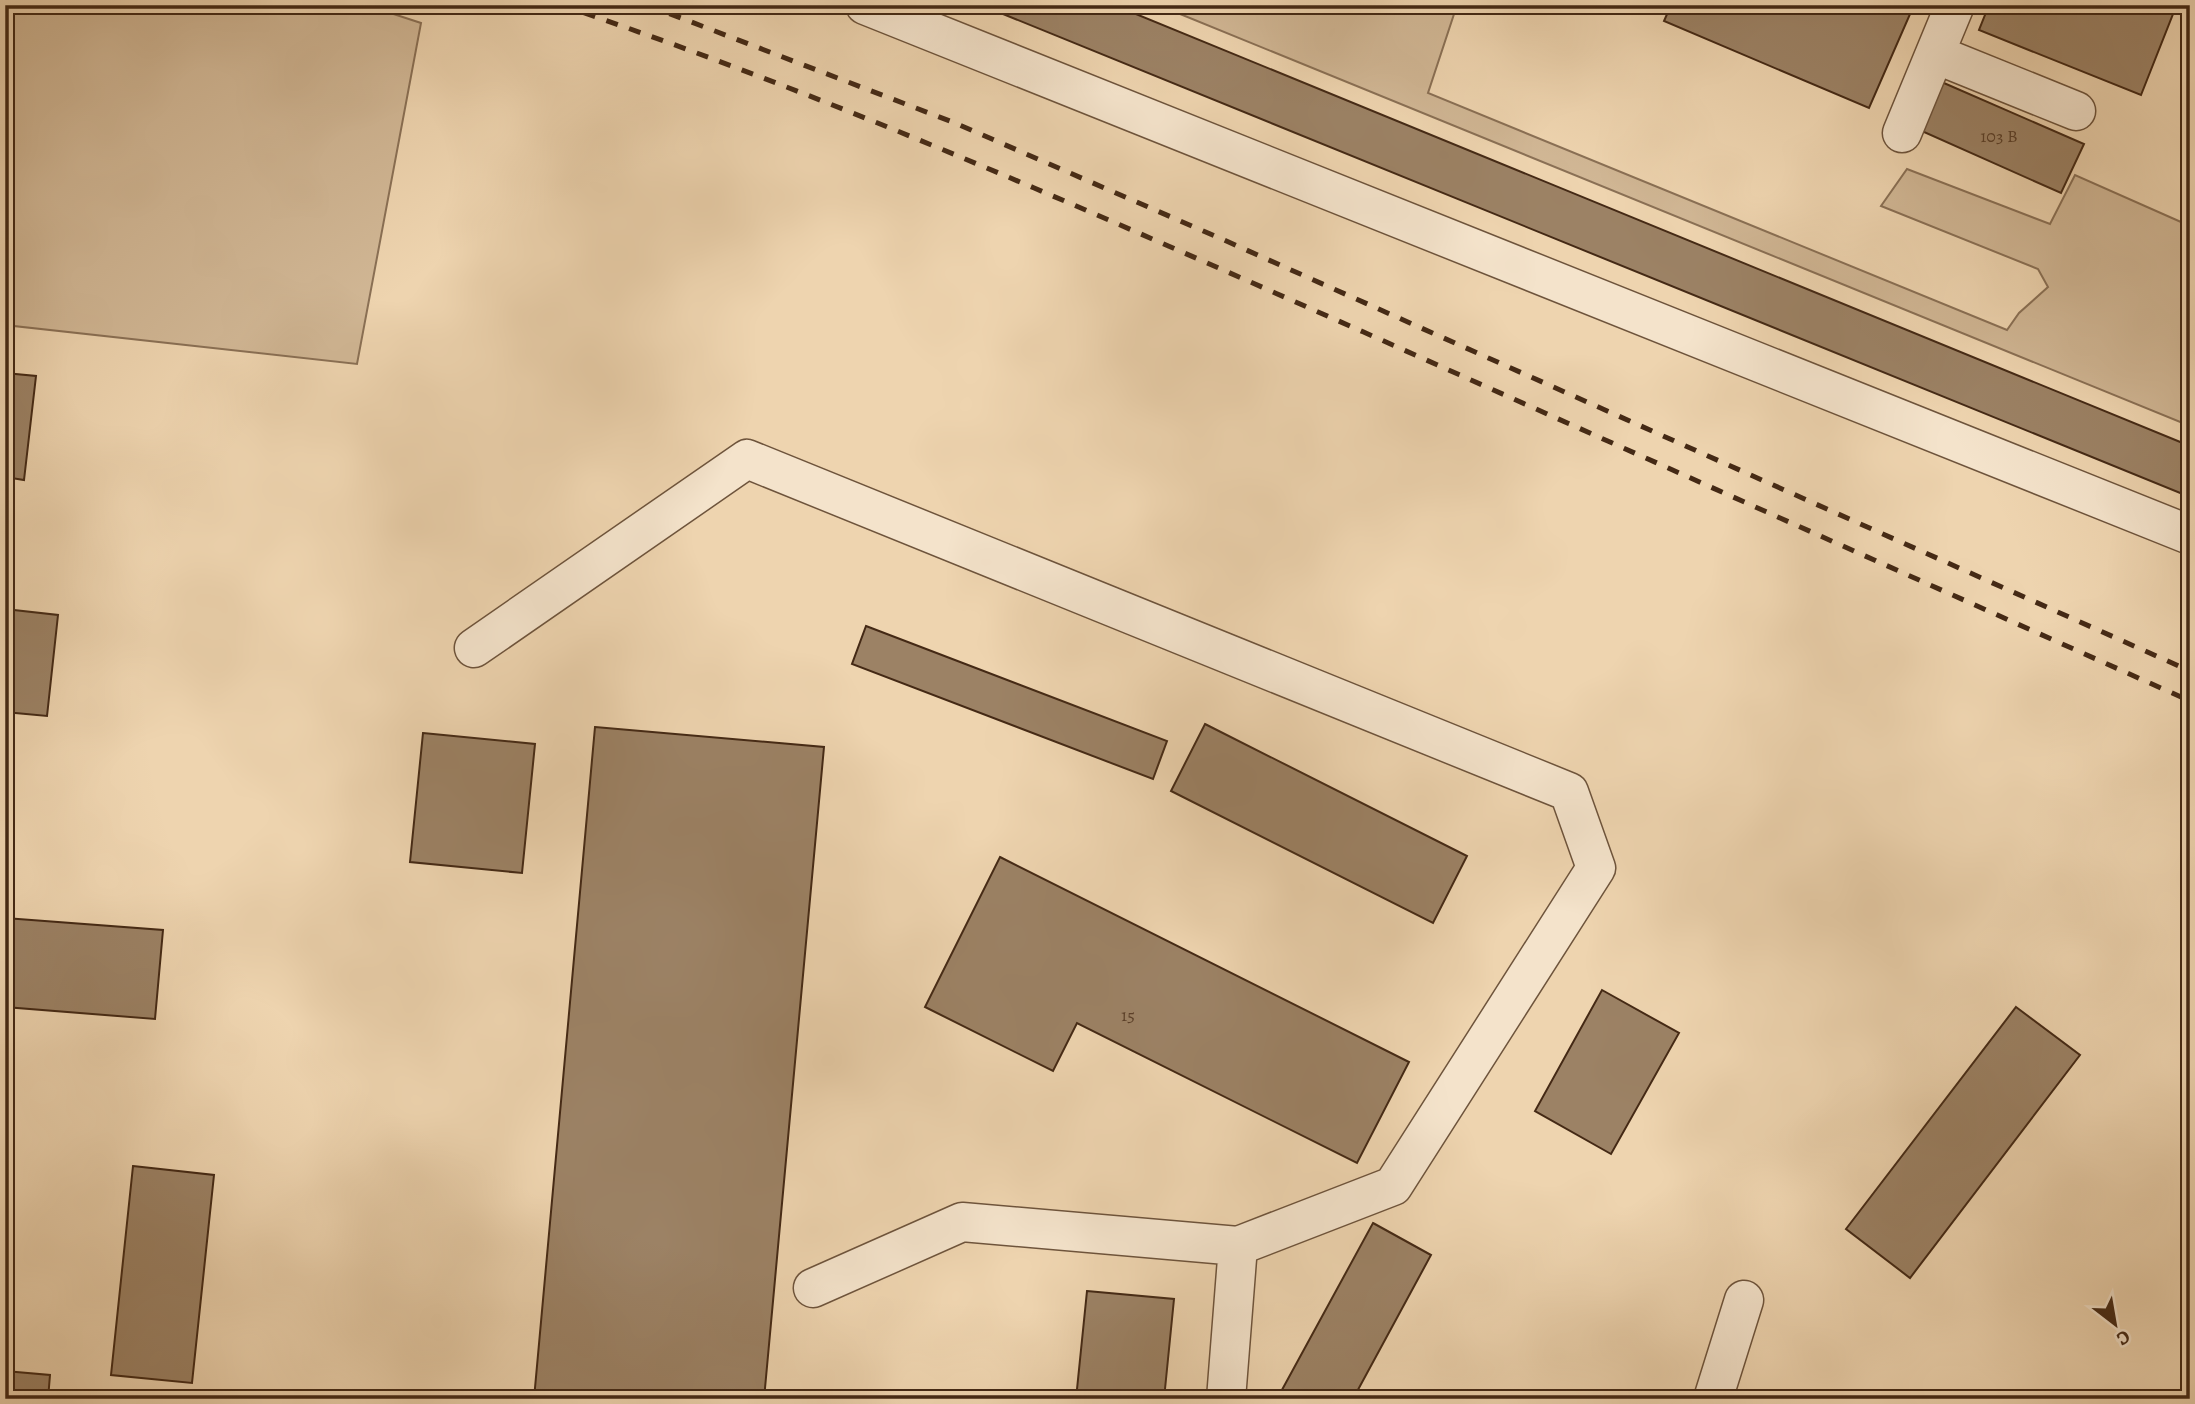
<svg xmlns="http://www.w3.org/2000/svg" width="2195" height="1404" viewBox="0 0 2195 1404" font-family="Alegreya,serif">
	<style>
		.green { fill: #d1b795; stroke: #8a7055; stroke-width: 2 }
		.building { fill: #9c8265; stroke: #442915; stroke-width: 2 }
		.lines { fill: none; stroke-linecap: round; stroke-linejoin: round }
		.minor-casing { stroke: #6e543c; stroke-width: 41 }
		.minor { stroke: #f4e3cb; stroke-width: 38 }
		.rail { stroke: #442915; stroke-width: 5; stroke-dasharray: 12 12; stroke-linecap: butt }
		.labels { text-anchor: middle; stroke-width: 7; stroke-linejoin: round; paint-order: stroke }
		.number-label { font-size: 18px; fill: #5a3f29 }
	</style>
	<rect width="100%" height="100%" fill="#eed4af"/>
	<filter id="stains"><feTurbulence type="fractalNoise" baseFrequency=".00286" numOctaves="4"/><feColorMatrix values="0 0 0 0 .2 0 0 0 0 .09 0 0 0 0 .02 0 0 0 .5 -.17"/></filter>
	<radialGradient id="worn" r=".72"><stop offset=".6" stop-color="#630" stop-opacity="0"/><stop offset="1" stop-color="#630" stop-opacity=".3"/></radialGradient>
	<path class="green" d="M5,5H366L421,23L357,364L5,325Z
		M1158,5H1457L1428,93L2007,330L2019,313L2048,287L2038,269L1881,206L1907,169L2050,224L2075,175L2190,226V426Z"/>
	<path class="building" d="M981,5H1114L2190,446V497Z
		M1671,5H1914L1869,108L1664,21Z
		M1989,5H2150L2173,14L2141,95L1979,30Z
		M1937,80L2084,144L2061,193L1915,128Z
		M5,373L36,376L24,480L5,477Z
		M5,609L58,615L47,716L5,712Z
		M866,626L1167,741L1153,779L852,664Z
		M1205,724L1467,856L1433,923L1171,791Z
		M595,727L824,747L764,1399H534Z
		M423,733L535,744L522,873L410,862Z
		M1000,857L1409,1062L1357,1163L1077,1023L1053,1071L925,1007Z
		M5,918L163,930L155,1019L5,1007Z
		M1602,990L1679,1033L1611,1154L1535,1111Z
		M2016,1007L2080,1055L1910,1278L1846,1229Z
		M133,1166L214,1175L192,1383L111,1375Z
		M1373,1223L1431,1255L1353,1399H1277Z
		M1087,1291L1174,1299L1164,1399H1076Z
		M5,1371L50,1375L48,1399H5Z"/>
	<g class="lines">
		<defs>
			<path id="minor" d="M865,5L2190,535
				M1935,54L2076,111
				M1902,133L1955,5
				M474,648L747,459L1569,792L1596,868L1393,1186L1238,1246
				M813,1288L962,1222L1238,1246L1226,1399
				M1713,1399L1744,1300"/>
		</defs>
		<use href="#minor" class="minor-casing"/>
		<use href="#minor" class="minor"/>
		<path class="rail" d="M561,5C840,99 1108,219 1377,338C1648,459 1919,580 2190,701
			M647,5L955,123L1224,240L2190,671"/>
	</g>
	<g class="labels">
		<g class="number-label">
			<text x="1999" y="142">103 В</text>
			<text x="1128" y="1021">15</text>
		</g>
	</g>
	<rect width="2195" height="1404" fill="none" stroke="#eed4af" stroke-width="28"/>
	<rect x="7" y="7" width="2181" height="1390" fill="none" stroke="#442915" stroke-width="3.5"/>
	<rect x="14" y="14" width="2167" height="1376" fill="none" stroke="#442915" stroke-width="2"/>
	<g transform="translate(2115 1324) rotate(149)" stroke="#f4e3cb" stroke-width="5" paint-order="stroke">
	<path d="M0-5L12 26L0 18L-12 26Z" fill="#442915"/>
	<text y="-10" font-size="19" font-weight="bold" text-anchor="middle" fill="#442915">С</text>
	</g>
	<rect width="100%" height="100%" filter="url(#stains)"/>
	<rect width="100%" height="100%" fill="url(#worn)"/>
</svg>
